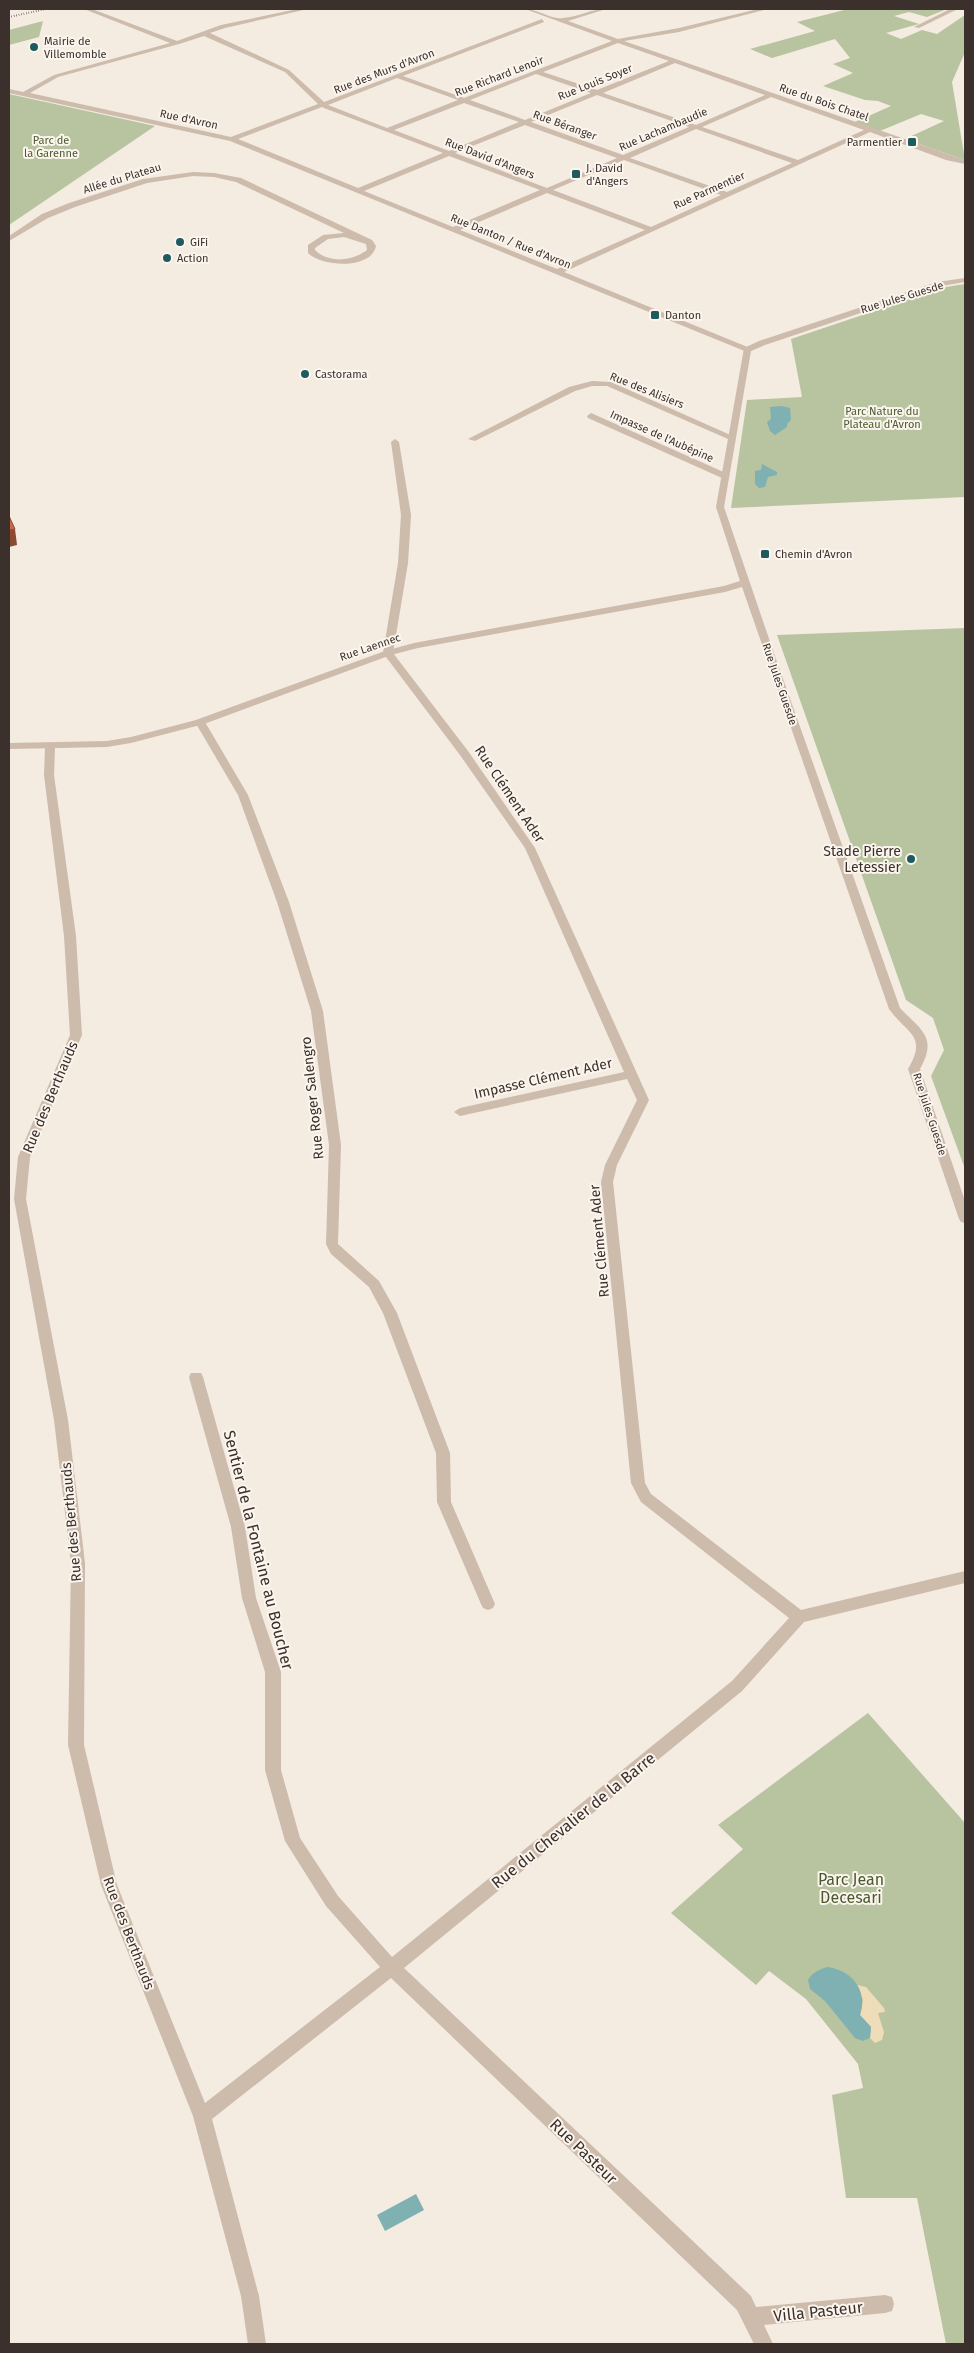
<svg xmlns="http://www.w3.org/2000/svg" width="974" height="2353" viewBox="0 0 974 2353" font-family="'Fira Sans',sans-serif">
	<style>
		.green { fill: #b8c4a0 }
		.sand { fill: #efdcb8 }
		.water { fill: #7fb0b2 }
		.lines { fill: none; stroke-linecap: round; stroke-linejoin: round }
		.minor { fill: #cdbbac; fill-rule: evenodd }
		.tertiary { fill: #cdbbac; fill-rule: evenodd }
		.rail { stroke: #3b302b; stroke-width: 2; stroke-dasharray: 0.5 2; stroke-linecap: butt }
		.shaded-wall { fill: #8c4a34 }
		.building { fill: #c8694b; stroke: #8c4a34 }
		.poi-dot { fill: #1f5a5e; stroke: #fbf5ee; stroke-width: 2 }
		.labels { text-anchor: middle; stroke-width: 4; stroke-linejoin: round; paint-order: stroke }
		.far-poi-label { font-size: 11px; fill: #3b302b; stroke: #fbf5ee; text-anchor: start }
		.far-street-label { font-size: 11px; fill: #3b302b; stroke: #fbf5ee }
		.far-park-label { font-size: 11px; fill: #4a5a2e; stroke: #fbf5ee }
		.street-label { font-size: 14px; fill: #3b302b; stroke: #fbf5ee }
		.poi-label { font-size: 14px; fill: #3b302b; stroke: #fbf5ee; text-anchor: end }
		.near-street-label { font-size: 16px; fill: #3b302b; stroke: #fbf5ee }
		.near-park-label { font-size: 16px; fill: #4a5a2e; stroke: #fbf5ee }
	</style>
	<rect width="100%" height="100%" fill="#f4ebe1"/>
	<path class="green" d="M848,9H947L927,17L909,12L894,16L919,24L886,33L901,39L922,30L937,34L965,15V52L952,82L965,160L905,139L944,121L921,114L880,131L855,122L891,106L878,101L865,100L823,86L853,73L833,64L850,58L835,39L772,58L750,49L815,31L797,22Z
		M43,21L39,37L9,45V30Z
		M9,94L155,126L9,225Z
		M965,284V497L731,508L747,400L802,397L791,339L946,287Z
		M965,628V1169L931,1076L944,1050L933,1018L906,1000L777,635Z
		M868,1713L965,1823V2344H946L917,2198H846L832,2095L863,2088L858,2064L806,1999L769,1971L756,1985L671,1913L743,1849L718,1825Z"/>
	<path class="sand" d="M857,1985L866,1987L884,2008L885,2012L878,2013L884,2032L882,2040L875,2043L870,2038L871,2027L860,2015L863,2000Z"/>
	<path class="water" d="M782,406L790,408L791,420L787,424V427L775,435L770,431L767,422L771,419L770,407Z
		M762,464L777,472V475L768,477L765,487L759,488L755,484V471L761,470Z
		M828,1967C853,1971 868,1991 860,2015L871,2027L870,2038L863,2041L855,2038L825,2001L810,1989L808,1980C812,1973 819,1969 828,1967Z
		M416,2194L424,2210L385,2231L377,2215Z"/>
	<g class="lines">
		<path class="minor" d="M84,9H92L177,41L221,25L297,9H308L225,28L210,33L289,70L324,102L542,19L544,22L403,76L464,98L612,41L525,9C538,9 551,20 563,18C578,17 591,9 606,9L568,21L618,39L679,28L758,9H768L679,32L624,41L965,160V164L946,160L870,132L564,272L750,348V352H747L230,141L9,93V89L23,92L54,75L170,43ZM204,36L285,72L318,104L231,137L30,93L58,77L179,44ZM618,43L669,61L597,90L543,72ZM675,63L765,95L696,125L603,93ZM536,74L591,93L525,120L470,100ZM397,78L458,100L387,128L328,105ZM597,95L689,127L623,155L531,122ZM771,97L864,130L798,160L702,127ZM464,103L519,122L449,151L394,130ZM322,107L324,108L443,153L358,188L238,139ZM525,125L617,158L547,188L455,153ZM696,129L792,163L727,192L630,158ZM449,156L540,190L453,227L364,191ZM624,160L721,195L651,227L553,190ZM547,193L645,230L557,269L460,230Z
			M950,9H958L919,28L914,27Z
			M193,172L214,173L241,178L372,240L376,246C371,270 322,267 308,253V245L323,235L344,233L236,182L214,177L193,176L147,183L75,207L48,218L9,241V236L42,214L69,203L143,179ZM344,237L366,244L367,250C353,261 329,264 315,250V248L328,239Z
			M592,381L611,382L735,437L728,439L607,386H592L575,391L475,441L468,439L569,387Z
			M591,413L728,474L729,476L722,478L588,418L587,416Z
			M395,439L399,442L411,515L408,563L393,653L468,751L535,848L649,1100L617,1165L613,1182L645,1483L651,1494L801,1610L965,1571V1583L804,1622L742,1691L404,1968L751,2296L756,2307L885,2295L892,2297L894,2304L892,2311L885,2313L764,2325L773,2344H754L737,2310L391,1978L212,2119L259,2296L266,2344H248L241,2296L193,2116L101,1885L68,1745L71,1563L54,1420L14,1199L18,1157L70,1035L64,936L44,775L45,747L50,744L55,747L54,775L76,936L82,1035L30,1157L26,1199L68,1420L85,1563L84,1745L117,1885L205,2103L380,1967L326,1906L285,1841L265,1770V1672L242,1598L231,1527L189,1377L191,1373H201L203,1377L245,1527L256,1598L281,1672V1770L300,1838L338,1896L392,1957L732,1681L789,1618L641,1502L631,1483L601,1182L605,1165L637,1100L627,1079L460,1116L454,1112L460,1108L624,1072L525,848L460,755L383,653L398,563L401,515L391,442Z
			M200,719L205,722L248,795L289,902L323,1011L341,1145L338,1244L379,1281L397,1313L450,1453L451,1502L495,1604L493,1608L488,1610L483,1608L481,1604L437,1502L436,1453L383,1313L369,1287L331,1254L326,1244L329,1145L311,1011L277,902L238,795L195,722Z"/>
		<path class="tertiary" d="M965,278V282L941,286L765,345L751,351L724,507L777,662L900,1008C921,1030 938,1037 920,1069L965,1201V1223L961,1222L959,1219L908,1069C928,1035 907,1034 889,1009L742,587L725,592L418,648L391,655L204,724L131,743L107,747L9,749V743L107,741L131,737L196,720L385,651L414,643L724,586L740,581L716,507L744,348L759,341L937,282Z"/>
		<path class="rail" d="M9,17L46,9"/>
	</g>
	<path class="shaded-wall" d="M15,529L17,545L9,547V530Z"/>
	<path class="building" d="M9,516L15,529L9,530Z"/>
	<g class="poi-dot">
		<circle cx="34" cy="47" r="5"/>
		<rect x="907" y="137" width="10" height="10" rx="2.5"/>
		<rect x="571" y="169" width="10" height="10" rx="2.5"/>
		<circle cx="180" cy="242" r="5"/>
		<circle cx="167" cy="258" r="5"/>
		<rect x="650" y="310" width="10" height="10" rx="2.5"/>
		<circle cx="305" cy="374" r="5"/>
		<rect x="760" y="549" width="10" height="10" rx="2.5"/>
		<circle cx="911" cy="859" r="5"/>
	</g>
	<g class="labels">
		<g class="far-poi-label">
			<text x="44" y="45">Mairie de<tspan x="44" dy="13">Villemomble</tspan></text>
			<text x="902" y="146" text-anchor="end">Parmentier</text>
			<text x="586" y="172">J. David<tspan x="586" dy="13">d'Angers</tspan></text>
			<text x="190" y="246">GiFi</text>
			<text x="177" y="262">Action</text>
			<text x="665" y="319">Danton</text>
			<text x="315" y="378">Castorama</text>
			<text x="775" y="558">Chemin d'Avron</text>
		</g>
		<g class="far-street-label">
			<text transform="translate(384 71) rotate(-21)" y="4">Rue des Murs d'Avron</text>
			<text transform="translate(499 76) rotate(-21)" y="4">Rue Richard Lenoir</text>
			<text transform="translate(595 82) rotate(-22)" y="4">Rue Louis Soyer</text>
			<text transform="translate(824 102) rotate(19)" y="4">Rue du Bois Chatel</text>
			<text transform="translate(189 119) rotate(12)" y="4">Rue d'Avron</text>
			<text transform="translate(565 125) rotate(20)" y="4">Rue Béranger</text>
			<text transform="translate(663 129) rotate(-23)" y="4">Rue Lachambaudie</text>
			<text transform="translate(490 158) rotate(21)" y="4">Rue David d'Angers</text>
			<text transform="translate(122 178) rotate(-17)" y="4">Allée du Plateau</text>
			<text transform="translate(709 190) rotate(-24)" y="4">Rue Parmentier</text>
			<text transform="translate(511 241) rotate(22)" y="4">Rue Danton / Rue d'Avron</text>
			<text transform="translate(902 297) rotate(-17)" y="4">Rue Jules Guesde</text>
			<text transform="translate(647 390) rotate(22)" y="4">Rue des Alisiers</text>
			<text transform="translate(662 436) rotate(24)" y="4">Impasse de l'Aubépine</text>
			<text transform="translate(370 647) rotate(-19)" y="4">Rue Laennec</text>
			<text transform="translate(780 684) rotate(71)" y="4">Rue Jules Guesde</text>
			<text transform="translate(930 1114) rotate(72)" y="4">Rue Jules Guesde</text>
		</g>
		<g class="far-park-label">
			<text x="51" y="144">Parc de<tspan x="51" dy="13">la Garenne</tspan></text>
			<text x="882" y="415">Parc Nature du<tspan x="882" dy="13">Plateau d'Avron</tspan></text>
		</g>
		<g class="street-label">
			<text transform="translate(510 794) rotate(56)" y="5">Rue Clément Ader</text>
			<text transform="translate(543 1078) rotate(-13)" y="5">Impasse Clément Ader</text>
			<text transform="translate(50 1097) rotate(-67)" y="5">Rue des Berthauds</text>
			<text transform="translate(312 1098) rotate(-96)" y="5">Rue Roger Salengro</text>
			<text transform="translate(599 1241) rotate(-95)" y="5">Rue Clément Ader</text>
			<text transform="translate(71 1522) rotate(-95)" y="5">Rue des Berthauds</text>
			<text transform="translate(129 1933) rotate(69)" y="5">Rue des Berthauds</text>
		</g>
		<g class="poi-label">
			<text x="901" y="856">Stade Pierre<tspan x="901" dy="16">Letessier</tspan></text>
		</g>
		<g class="near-street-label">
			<text transform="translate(259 1550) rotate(76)" y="6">Sentier de la Fontaine au Boucher</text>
			<text transform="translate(573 1820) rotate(-39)" y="6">Rue du Chevalier de la Barre</text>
			<text transform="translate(584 2151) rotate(44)" y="6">Rue Pasteur</text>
			<text transform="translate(818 2311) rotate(-6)" y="6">Villa Pasteur</text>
		</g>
		<g class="near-park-label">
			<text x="851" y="1885">Parc Jean<tspan x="851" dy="18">Decesari</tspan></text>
		</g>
	</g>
	<rect width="974" height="2353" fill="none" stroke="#3b302b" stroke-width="20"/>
</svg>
